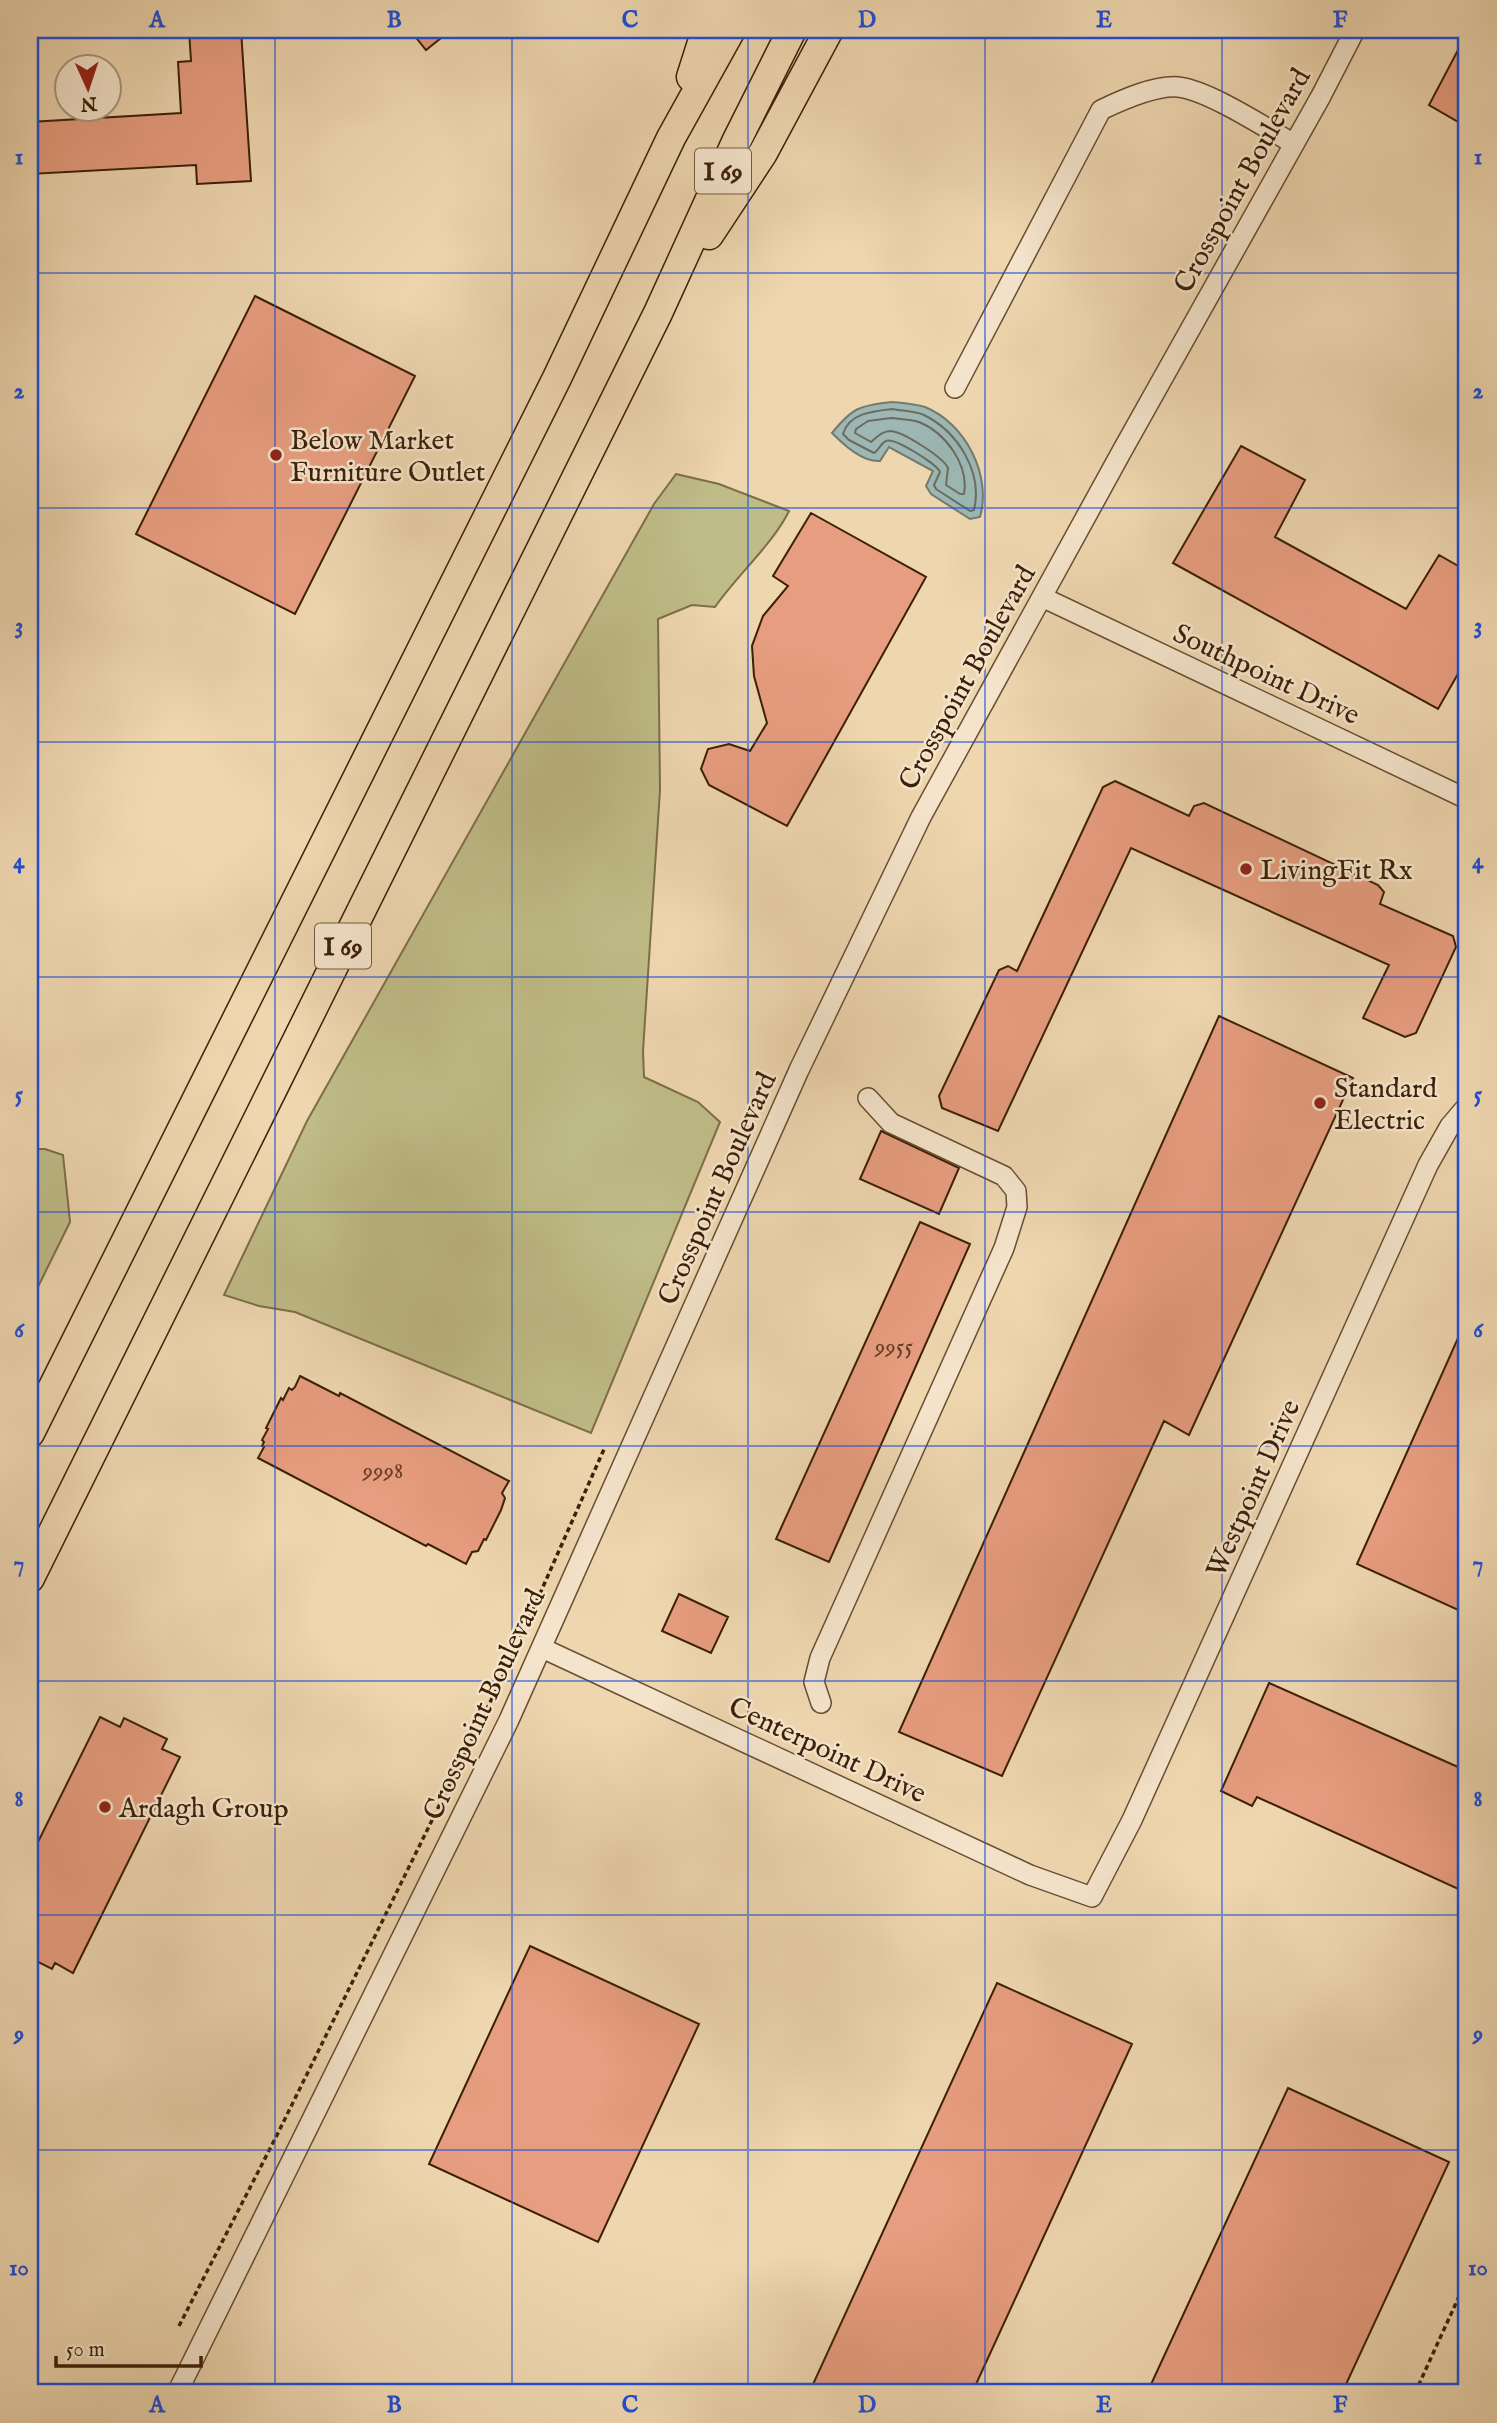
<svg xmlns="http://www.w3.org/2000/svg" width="1497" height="2423" viewBox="0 0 1497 2423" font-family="'IM FELL English',serif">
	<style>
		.green { fill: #bfbc87; stroke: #7d6e47; stroke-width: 2 }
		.water { fill: #9cb7b4; stroke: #757a6f; stroke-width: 2 }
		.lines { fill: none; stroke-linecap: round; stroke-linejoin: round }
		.shore { stroke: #6c6b5e; stroke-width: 2 }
		.building { fill: #e79d7f; stroke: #3b1f07; stroke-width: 2 }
		.minor-casing { stroke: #684d31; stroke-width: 22 }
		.highway-casing { stroke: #3b1f07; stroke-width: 31 }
		.path { stroke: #3b1f07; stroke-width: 3.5; stroke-dasharray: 5 3.5; stroke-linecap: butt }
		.minor { stroke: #f4e4cb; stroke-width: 19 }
		.highway { stroke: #eed6af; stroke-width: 28 }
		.grid { fill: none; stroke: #1d4ed8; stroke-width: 2; stroke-opacity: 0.55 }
		.poi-dot { fill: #8f2418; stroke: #f4e4cb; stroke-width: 2.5 }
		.labels { text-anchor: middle; stroke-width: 5; stroke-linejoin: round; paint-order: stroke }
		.number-label { font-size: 24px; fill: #663e25 }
		.shield { fill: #f4e4cb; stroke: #725a42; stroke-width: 2 }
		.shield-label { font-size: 26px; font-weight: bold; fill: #3b1f07 }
		.street-label { font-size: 28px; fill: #3b1f07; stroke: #f4e4cb }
		.poi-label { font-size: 28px; fill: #3b1f07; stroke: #f4e4cb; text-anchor: start }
		.neatline { fill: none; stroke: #1d4ed8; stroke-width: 2.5 }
		.grid-label { font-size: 23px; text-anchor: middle; font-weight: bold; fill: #1d4ed8 }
	</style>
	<rect width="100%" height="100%" fill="#eed6af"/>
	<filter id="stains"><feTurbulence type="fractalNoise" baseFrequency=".00286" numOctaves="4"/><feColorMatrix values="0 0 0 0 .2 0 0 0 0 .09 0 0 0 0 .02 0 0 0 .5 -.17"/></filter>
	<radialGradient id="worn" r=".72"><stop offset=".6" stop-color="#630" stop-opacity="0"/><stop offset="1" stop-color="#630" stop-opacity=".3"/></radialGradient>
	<path class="green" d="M676,474L719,484L789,511C773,544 737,575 715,607L692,605L658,619L660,790L643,1051L644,1077L698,1102L720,1122L591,1433L295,1312L259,1306L224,1295L307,1121L654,504Z
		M30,1149H45L63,1155L70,1222L30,1303Z"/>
	<path class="water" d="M892,402C902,403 915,404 925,407C965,423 992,475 980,517L970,519L931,494L926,486L933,471L889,447L880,461C862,462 844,445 832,433C853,407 859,406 892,402Z"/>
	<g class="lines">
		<path class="shore" d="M892,409C902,411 915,411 924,415C958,432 983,472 974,510L970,511L936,489L934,485L940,472C937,464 894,437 886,441C881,443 878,451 874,453L849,440L843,434C849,413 873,411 892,409Z
			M891,418C900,419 911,419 919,422C946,433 969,465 964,494H960L946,485L948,468C943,457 903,432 891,431C882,431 877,437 871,442L855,433L856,429L868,421Z"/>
	</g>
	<path class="building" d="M189,30H241L251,181L197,184L196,165L30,174V122L181,113L178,62L191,61Z
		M410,30H451L426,50Z
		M1467,33V127L1429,105Z
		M255,296L415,376L295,614L136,534Z
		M1241,446L1305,480L1275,537L1406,609L1439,555L1467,571V658L1438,709L1173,563Z
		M811,513L926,577L787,826L709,785L701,769L708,749L729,744L750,751L767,723L754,676L752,646L763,616L788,586L773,576Z
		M1115,781L1189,816L1194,806L1204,803L1378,885L1384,892L1380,904L1453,936L1456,947L1416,1033L1405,1037L1363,1018L1389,965L1131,848L998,1131L942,1108L939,1096L999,970L1008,966L1017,971L1103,787Z
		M1219,1016L1353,1078L1189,1435L1164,1421L1002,1776L899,1732Z
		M881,1131L959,1168L939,1214L860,1179Z
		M920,1222L970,1244L829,1562L776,1539Z
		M1467,1318V1614L1357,1564Z
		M300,1376L339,1396L340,1393L509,1481L502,1493L505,1498L501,1510L486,1540L484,1539L478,1551L472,1552L466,1564L428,1544L426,1546L258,1458L264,1447L262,1446L264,1442L262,1440L268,1429L266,1428L281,1398L283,1400L289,1388L292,1390L295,1387Z
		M679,1594L728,1617L711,1653L662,1631Z
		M1269,1683L1467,1771V1893L1257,1797L1252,1806L1221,1791Z
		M100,1717L120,1727L124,1718L167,1739L162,1749L180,1757L73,1973L55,1963L52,1969L30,1958V1858Z
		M530,1946L699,2024L598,2242L429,2164Z
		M997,1983L1132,2044L972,2393H809Z
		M1288,2088L1449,2162L1342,2393H1147Z"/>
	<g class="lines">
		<defs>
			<path id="minor" d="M955,388L1101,110C1122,100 1155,85 1178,87C1208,90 1266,128 1294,144
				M1042,597L1467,799
				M542,1648L1030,1875L1092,1897L1132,1820L1428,1165L1450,1126L1467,1106
				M821,1703L814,1682L820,1658L1004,1248L1017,1207L1016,1191L1004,1176L891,1123L868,1098
				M177,2393L509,1720L799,1070L921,817L1122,451L1321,96L1355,30"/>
			<path id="highway" d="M691,77L706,30
				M709,235L763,153L829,30
				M30,1433L557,378L671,138L731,30
				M30,1578L658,313L736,142L792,30"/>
		</defs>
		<use href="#minor" class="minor-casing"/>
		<use href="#highway" class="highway-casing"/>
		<path class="path" d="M179,2326L277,2135L507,1668L605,1447
			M1415,2393L1467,2279"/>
		<use href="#minor" class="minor"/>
		<use href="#highway" class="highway"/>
	</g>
	<path class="grid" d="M275,30V2393M512,30V2393M748,30V2393M985,30V2393M1222,30V2393M30,273H1467M30,508H1467M30,742H1467M30,977H1467M30,1212H1467M30,1446H1467M30,1681H1467M30,1915H1467M30,2150H1467"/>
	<g class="poi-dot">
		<circle cx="276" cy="455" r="7"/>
		<circle cx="1246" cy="869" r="7"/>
		<circle cx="1320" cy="1103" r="7"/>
		<circle cx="105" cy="1807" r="7"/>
	</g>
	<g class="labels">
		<g class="number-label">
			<text x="894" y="1354">9955</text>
			<text x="383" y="1478">9998</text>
		</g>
		<g class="shield">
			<rect x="695" y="148.5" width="56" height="45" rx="5"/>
			<rect x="315" y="923.5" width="56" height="45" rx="5"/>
		</g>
		<g class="shield-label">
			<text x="723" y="180">I 69</text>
			<text x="343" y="955">I 69</text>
		</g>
		<g class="street-label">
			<text transform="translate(1241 180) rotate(-61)" y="10">Crosspoint Boulevard</text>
			<text transform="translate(1267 673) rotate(25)" y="10">Southpoint Drive</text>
			<text transform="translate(966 677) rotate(-61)" y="10">Crosspoint Boulevard</text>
			<text transform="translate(716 1188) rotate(-66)" y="10">Crosspoint Boulevard</text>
			<text transform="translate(1252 1488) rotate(-66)" y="10">Westpoint Drive</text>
			<text transform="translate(483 1704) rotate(-65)" y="10">Crosspoint Boulevard</text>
			<text transform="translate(828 1749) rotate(25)" y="10">Centerpoint Drive</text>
		</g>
		<g class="poi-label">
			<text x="290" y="449">Below Market<tspan x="290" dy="32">Furniture Outlet</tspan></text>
			<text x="1260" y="879">LivingFit Rx</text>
			<text x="1334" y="1097">Standard<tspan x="1334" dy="32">Electric</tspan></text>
			<text x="119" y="1817">Ardagh Group</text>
		</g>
	</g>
	<rect width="1497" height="2423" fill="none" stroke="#eed6af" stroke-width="77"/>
	<g transform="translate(88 88) rotate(177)"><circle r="33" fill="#f4e4cb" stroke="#aa957d" stroke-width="2"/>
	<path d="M0-5L12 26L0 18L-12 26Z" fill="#8f2418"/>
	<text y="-10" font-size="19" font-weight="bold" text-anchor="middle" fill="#3b1f07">N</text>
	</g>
	<path d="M56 2356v10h145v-10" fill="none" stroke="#3b1f07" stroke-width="3.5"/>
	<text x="66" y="2356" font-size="21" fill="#3b1f07" stroke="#f4e4cb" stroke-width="5" paint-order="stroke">50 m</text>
	<rect x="38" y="38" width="1420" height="2346" class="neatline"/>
	<g class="grid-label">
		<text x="157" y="27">A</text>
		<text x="394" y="27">B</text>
		<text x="630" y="27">C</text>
		<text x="867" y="27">D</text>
		<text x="1104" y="27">E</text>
		<text x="1340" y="27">F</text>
		<text x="19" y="164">1</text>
		<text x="1478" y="164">1</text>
		<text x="19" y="398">2</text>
		<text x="1478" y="398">2</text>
		<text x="19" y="633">3</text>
		<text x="1478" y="633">3</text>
		<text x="19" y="868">4</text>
		<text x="1478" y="868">4</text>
		<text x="19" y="1102">5</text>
		<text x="1478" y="1102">5</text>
		<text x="19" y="1337">6</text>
		<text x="1478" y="1337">6</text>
		<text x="19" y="1571">7</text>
		<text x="1478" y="1571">7</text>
		<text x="19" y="1806">8</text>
		<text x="1478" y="1806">8</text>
		<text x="19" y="2041">9</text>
		<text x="1478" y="2041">9</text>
		<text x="19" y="2275">10</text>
		<text x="1478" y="2275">10</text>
		<text x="157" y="2412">A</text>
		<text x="394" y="2412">B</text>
		<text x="630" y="2412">C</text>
		<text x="867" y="2412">D</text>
		<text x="1104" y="2412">E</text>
		<text x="1340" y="2412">F</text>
	</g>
	<rect width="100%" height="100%" filter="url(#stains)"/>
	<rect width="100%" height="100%" fill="url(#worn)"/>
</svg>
